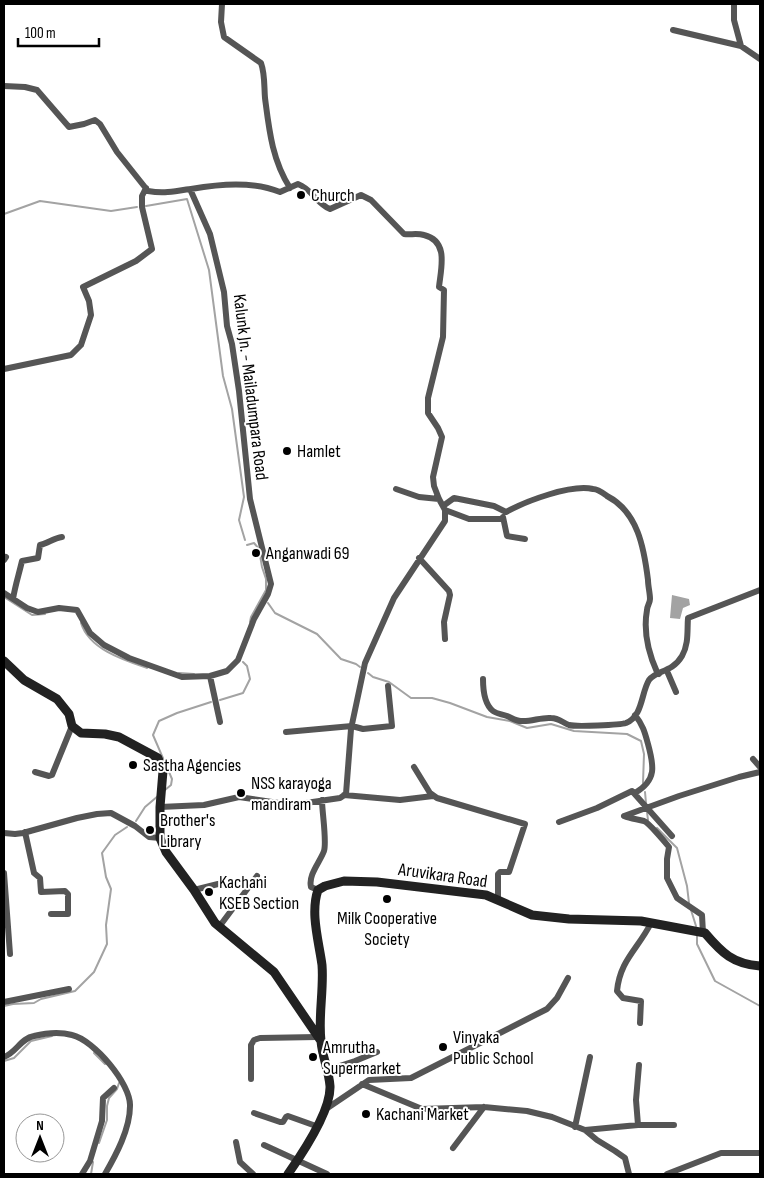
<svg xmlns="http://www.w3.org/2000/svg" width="764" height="1178" viewBox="0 0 764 1178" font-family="'Sofia Sans Condensed',sans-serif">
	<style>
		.water { fill: #a3a3a3 }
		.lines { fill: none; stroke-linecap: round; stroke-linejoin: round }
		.stream { stroke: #a3a3a3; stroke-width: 2 }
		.street { stroke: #555; stroke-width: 6 }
		.secondary { stroke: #222; stroke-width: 9 }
		.poi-dot { fill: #000; stroke: #fff; stroke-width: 2 }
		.labels { text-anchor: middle; stroke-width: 4; stroke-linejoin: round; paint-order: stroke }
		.poi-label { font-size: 18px; fill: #000; stroke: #fff; text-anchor: start }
		.street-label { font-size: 18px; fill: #000; stroke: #fff }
	</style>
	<rect width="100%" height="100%" fill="#fff"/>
	<path class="water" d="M672,595L689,599L690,605L683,608L680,619L670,618Z"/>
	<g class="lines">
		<path class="stream" d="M146,206L187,199L209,270L223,376L232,409L244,497L239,520L245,540
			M4,214L40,201L111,211L137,207
			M247,545L254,543L259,549L262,567L266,579V590L251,617L250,622
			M4,597L32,615L45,614
			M268,603L275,613L317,634L341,659L356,664L360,667
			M81,623C89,649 123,660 147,668
			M179,673L194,674
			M368,673L373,677L389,682L411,698H432L450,703L487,717L510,721L527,728L551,724L574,731L627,734L641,741L644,754L643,783
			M220,700L243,693L250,679L247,666L243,662
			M165,790L171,785L172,779L153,735L159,721L177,713L211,702
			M645,792L646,803
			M647,812L648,820
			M136,821L145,807L158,796
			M657,828L677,848L687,886L689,903
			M691,910L696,926
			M697,936V944L715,981L760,1006
			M4,1006L13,1004L34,1003L41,999L75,991L94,972L107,944L106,925L111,889L106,877L102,853L115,835L127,827
			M94,1053L105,1064
			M4,1061L14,1058L31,1041L52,1036
			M99,1143L107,1120V1106L109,1098L117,1089L119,1083
			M91,1174L93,1162"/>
		<path class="street" d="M222,4L221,22L224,37L261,63C265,74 264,86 265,98C269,129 272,160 290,188
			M734,4V20L741,46L760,59
			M673,30L741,46
			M4,86L25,87L37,90L69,127L84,124L95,120L100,124L117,152L148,191C165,194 174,191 191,189C220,184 252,181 280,192L298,184C312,189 317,204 330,209L361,195L371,200L404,234C410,235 417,233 424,235C449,241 441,268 439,287L444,290L443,337L428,398V413L438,428L442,437L433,477L434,486L439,499L445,510V521L394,598L365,663L351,729L346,794L340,798L292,805L239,797L204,805L160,807
			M4,369L71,355L81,345L91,315L89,301L83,287L136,261L152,249L142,207V196L146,188
			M396,489L419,497L439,499
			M443,506L454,498L494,506L506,512C526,501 571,484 593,489C598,489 603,493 607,496C638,512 644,548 648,580C648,586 650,593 650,599C650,603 647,606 647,610C643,632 648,652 657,672L659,674
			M445,510L469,519H503
			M503,517L507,536L525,539
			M419,558L449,591L450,595L444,622L445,639
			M4,560L6,557
			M4,593L27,608L38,612L59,608L77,610L90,633L104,645L129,658L182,677L210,676L227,671L238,660L254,619L268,594L271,584L250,499L239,391L232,344L227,326L224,292L210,234L190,189
			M13,599C15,586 19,574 22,561L38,558L40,545C48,543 54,538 62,537
			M667,671L676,692
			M210,676L220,722
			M483,679C483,689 484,704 493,711C497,714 502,714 507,716C512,718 516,721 521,721C531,722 541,717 551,718C559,718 563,723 569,725C576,727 620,725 626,723C643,716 641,693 649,680C656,670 672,673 682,656C689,644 687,630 688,618L760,590
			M286,732L352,726L363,729L392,726L388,686
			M753,759L760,767
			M414,767L430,793L437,798L525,824L509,872H500L498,874V900
			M35,772L49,776L52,775L72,726
			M635,793C657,780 654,766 648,744C645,733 643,725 635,715
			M344,795L400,800L433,796
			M624,816C631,819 637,819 644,821C649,823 665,842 669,847L667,859V878L677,898L702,915L703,933
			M624,816L679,796L739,777L760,772
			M559,822L597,808L632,791L672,836
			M25,832L34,873L40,878L41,892L65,891L68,894V914H51
			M4,833L15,834L23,833L77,818L97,814L111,813L135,826L149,837L160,838
			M4,873L10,954
			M194,890L218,884
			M318,890L311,887C308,875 320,862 324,851C327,841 322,812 322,800
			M219,927L257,876
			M4,1002L69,989
			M640,1023L641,1001L623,998L617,991C620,960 638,949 651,923
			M4,1057C16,1053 21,1038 34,1036C46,1033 61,1032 72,1035C94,1040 131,1084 130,1106C130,1129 116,1155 105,1174
			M327,1070L355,1061L377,1052
			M251,1079V1045L254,1040L260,1038L317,1037
			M362,1084L422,1109L484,1107L527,1111L552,1117L585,1130L597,1140L615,1151L625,1158L629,1174
			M326,1109L369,1080L411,1078L547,1009L557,998L568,978
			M254,1113L280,1122H283L286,1117L288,1116L316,1126
			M638,1125L636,1100L639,1065
			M575,1127L590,1057
			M585,1130L638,1125H674
			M236,1142L240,1162L253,1174
			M264,1145L327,1174
			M453,1148L484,1107
			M82,1174L90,1161L102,1121L103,1098L114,1088
			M667,1174L721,1153H760"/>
		<path class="secondary" d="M4,661L24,680L57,699L69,714L72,726L81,733L105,734L119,737L158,758L163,771L160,807V838L166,852L194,890L215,923L274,972L321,1041
			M288,1174C302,1154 331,1110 330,1086C329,1071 322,1056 321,1041C318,1016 324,990 322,965C319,942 310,913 318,890L325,886L344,881L377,882L486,895L532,915L569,919L641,921L705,933C722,953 733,964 760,966"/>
	</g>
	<g class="poi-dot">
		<circle cx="301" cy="195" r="5"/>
		<circle cx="287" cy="451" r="5"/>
		<circle cx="256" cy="553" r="5"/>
		<circle cx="133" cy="765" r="5"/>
		<circle cx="241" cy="793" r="5"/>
		<circle cx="150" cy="830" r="5"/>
		<circle cx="209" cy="892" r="5"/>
		<circle cx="387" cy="899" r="5"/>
		<circle cx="443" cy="1047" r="5"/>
		<circle cx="313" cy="1057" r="5"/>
		<circle cx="366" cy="1114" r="5"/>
	</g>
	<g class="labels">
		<g class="poi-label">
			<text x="311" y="201">Church</text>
			<text x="297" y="457">Hamlet</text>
			<text x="266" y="559">Anganwadi 69</text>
			<text x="143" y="771">Sastha Agencies</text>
			<text x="251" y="789">NSS karayoga<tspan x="251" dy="21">mandiram</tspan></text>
			<text x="160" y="826">Brother's<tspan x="160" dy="21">Library</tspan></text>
			<text x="219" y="888">Kachani<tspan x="219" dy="21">KSEB Section</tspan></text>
			<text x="387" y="924" text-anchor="middle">Milk Cooperative<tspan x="387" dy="21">Society</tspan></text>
			<text x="453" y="1043">Vinyaka<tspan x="453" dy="21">Public School</tspan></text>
			<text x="323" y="1053">Amrutha<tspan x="323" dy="21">Supermarket</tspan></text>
			<text x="376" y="1120">Kachani Market</text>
		</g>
		<g class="street-label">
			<text transform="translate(251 387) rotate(83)" y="6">Kalunk Jn. - Mailadumpara Road</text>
			<text transform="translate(443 875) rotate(8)" y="6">Aruvikara Road</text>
		</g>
	</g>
	<rect width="764" height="1178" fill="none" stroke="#000000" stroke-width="10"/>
	<g transform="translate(40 1138)"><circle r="24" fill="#ffffff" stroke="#999999"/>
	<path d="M0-4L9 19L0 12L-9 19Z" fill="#000000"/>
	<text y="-8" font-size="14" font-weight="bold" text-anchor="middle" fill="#000000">N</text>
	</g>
	<path d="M18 38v8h81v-8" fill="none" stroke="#000000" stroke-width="2.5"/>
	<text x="25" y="38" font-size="15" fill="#000000" stroke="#ffffff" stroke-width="4" paint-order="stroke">100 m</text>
</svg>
